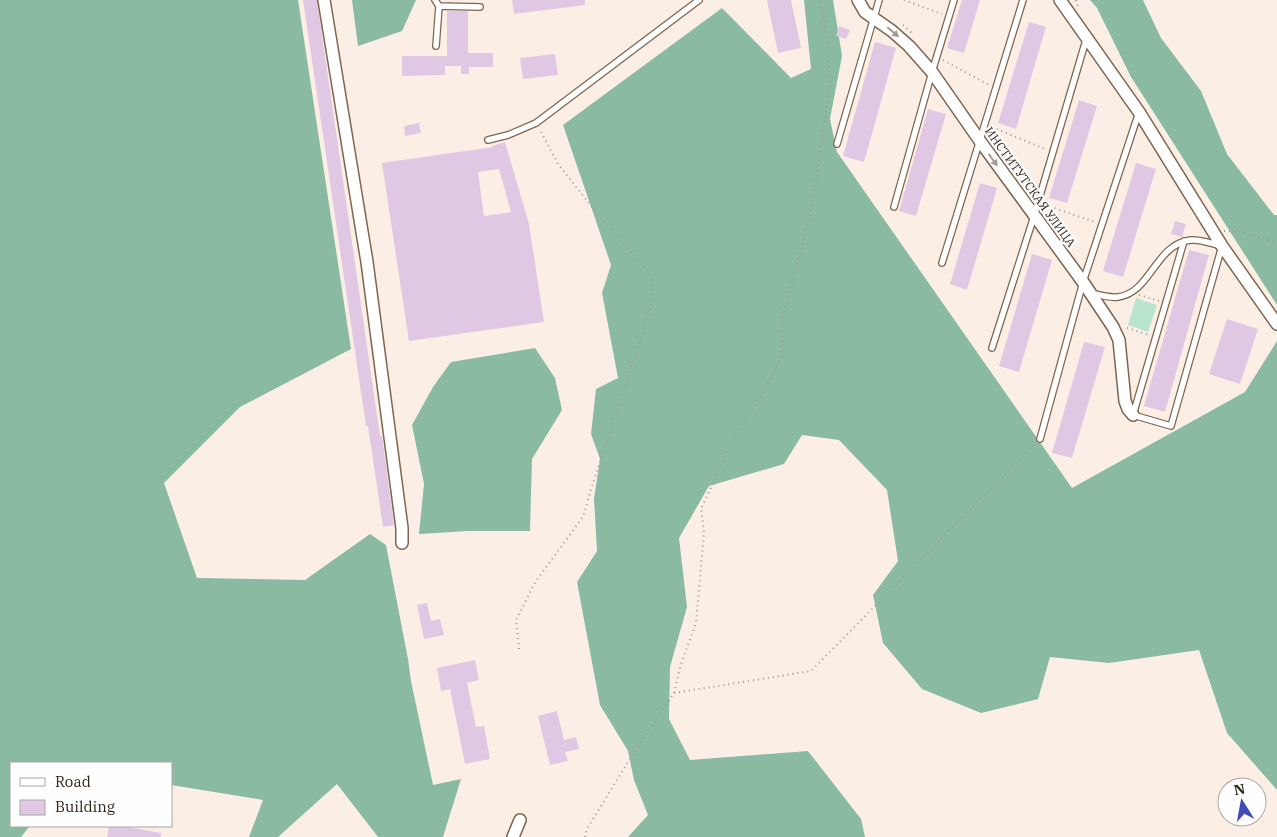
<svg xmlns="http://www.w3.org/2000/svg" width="1277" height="837" viewBox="0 0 1277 837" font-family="'IBM Plex Serif',serif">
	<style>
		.green { fill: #b8e4cd }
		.forest { fill: #8abba2 }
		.building { fill: #e0c8e4; fill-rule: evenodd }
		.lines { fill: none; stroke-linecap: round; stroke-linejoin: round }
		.service-casing { stroke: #7f654f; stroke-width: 8 }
		.minor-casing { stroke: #7f654f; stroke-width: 14 }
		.path { stroke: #a1958b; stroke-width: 2; stroke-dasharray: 1 4; stroke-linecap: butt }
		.service { stroke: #fff; stroke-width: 5.5 }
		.minor { stroke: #fff; stroke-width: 11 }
		.oneway { fill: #a19c98 }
		.labels { text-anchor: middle; stroke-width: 4.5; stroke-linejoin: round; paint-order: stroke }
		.street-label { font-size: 12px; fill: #2e2319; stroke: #fefefe }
	</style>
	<rect width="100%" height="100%" fill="#fbefe5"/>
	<path class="green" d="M1136,298L1157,305L1148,332L1128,325Z"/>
	<path class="forest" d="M0,0H298L351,349L240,407L164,483L197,578L305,580L370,534L386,545L408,659L411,681L433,785L461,779L443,837H378L337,784L278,837H249L263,800L171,785V763H11V826H30L21,837H0Z
		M352,0H416L402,31L358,46Z
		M804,0H833L842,56L830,119L837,152L1072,488L1245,392L1277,341V790L1227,733L1199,650L1109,663L1050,657L1038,699L981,713L922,689L883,643L873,595L898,561L887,490L839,440L802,435L784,464L709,486L679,538L687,607L670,667L669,719L690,760L808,751L861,819L865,837H628L648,815L634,780L628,751L600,705L577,582L597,551L594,499L600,459L591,434L596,389L618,378L602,293L611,265L563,125L722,8L791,78L811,69Z
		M1090,0H1143L1161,38L1201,91L1227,154L1274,215H1277V305L1131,77L1097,8Z
		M535,348L555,378L562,410L532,459L530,531H468L419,534L424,484L412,425L433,387L451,362Z"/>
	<path class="building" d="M303,0H317L380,436H382L394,525L383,527L368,426H366Z
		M512,0H585V5L514,14Z
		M767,0H791L801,48L778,53Z
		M962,0H980L964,53L947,48Z
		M447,11H468V53H493V67H469V74H461V66H445V75L402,76V56H447Z
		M1029,22L1046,27L1016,129L998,123Z
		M839,26L850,30L846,39L836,36Z
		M875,42L896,48L864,162L843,156Z
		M555,54L558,75L523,79L520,58Z
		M1079,100L1097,106L1067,203L1049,198Z
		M928,109L946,114L916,216L899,211Z
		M419,123L421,133L405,136L404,126Z
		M505,142L529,224L544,322L409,341L382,163L493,147L492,146ZM499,169L511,212L484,216L478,172Z
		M1136,163L1156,169L1123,277L1103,271Z
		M980,183L997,188L967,290L950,284Z
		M1175,221L1186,224L1182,237L1171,234Z
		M1189,250L1209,255L1165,412L1144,406Z
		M1032,254L1052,260L1019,372L999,366Z
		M1227,319L1258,329L1240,384L1209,374Z
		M1084,342L1105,347L1072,458L1052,453Z
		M427,603L431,621L440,619L444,635L424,639L417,605Z
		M475,660L479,680L467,683L476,727L484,726L490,759L465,764L450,689L441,691L437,668Z
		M557,711L564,740L576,737L579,749L565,752L568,761L550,765L538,716Z
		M109,826H122L161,833V837H107Z"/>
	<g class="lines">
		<defs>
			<path id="service" d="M435,0L439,6L480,7
				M436,46L439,6
				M488,140L508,135L536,123L699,0
				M837,144L879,0
				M894,207L932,72L954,0
				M942,263L1023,0
				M1091,293C1099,295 1109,298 1118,297C1151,293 1155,244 1191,240C1201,239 1212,244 1222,246L1171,426L1133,415L1184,241
				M992,348L1034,216L1086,40
				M1040,439L1083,282L1139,112"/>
			<path id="minor" d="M324,0L367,262L402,528V543
				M858,0L865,12L892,31L909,46L932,72L980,141L1083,282L1113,327L1119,340L1125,401L1128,409L1133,415
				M1060,0L1139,112L1222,246L1277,324
				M513,837L520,820"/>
		</defs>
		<use href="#service" class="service-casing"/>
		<use href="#minor" class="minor-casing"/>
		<path class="path" d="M904,0L942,14
			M1076,0L1078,6
			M903,25L914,35
			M943,60L989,85
			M992,127L1045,149
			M1045,205L1095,222
			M1224,231L1243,232L1277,243
			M1139,295L1159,301
			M1127,328L1149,335
			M519,649L516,620L536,581L583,517L591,489L651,306L652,279L644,267L600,217L558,164L540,130
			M674,693L811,671L1035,444
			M585,837L587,829L631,757L674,693L681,664L696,623L704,532L701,509L737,431L765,390L781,357L783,316L812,207L830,85L826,30L820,0"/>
		<use href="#service" class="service"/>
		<use href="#minor" class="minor"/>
	</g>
	<defs><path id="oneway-solid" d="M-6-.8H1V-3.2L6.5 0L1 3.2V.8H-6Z" transform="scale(1.25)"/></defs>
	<g class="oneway">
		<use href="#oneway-solid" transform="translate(893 32) rotate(40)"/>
		<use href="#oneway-solid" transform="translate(993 160) rotate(54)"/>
	</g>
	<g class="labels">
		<g class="street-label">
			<text transform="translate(1030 187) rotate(54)" y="4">ИНСТИТУТСКАЯ УЛИЦА</text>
		</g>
	</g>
	<rect x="10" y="762" width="162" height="65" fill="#fefefe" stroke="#aba6a2"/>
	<rect x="20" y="778" width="25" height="8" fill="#ffffff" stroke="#aba6a2"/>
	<text x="55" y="787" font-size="15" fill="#2e2319">Road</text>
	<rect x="20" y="800" width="25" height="15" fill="#e0c8e4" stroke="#aba6a2"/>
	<text x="55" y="812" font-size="15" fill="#2e2319">Building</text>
	<g transform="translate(1242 802) rotate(349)"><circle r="24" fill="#fefefe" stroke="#aba6a2"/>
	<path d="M0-4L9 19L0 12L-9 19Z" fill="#3e4abd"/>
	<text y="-8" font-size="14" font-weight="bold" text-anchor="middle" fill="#2e2319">N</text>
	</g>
</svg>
